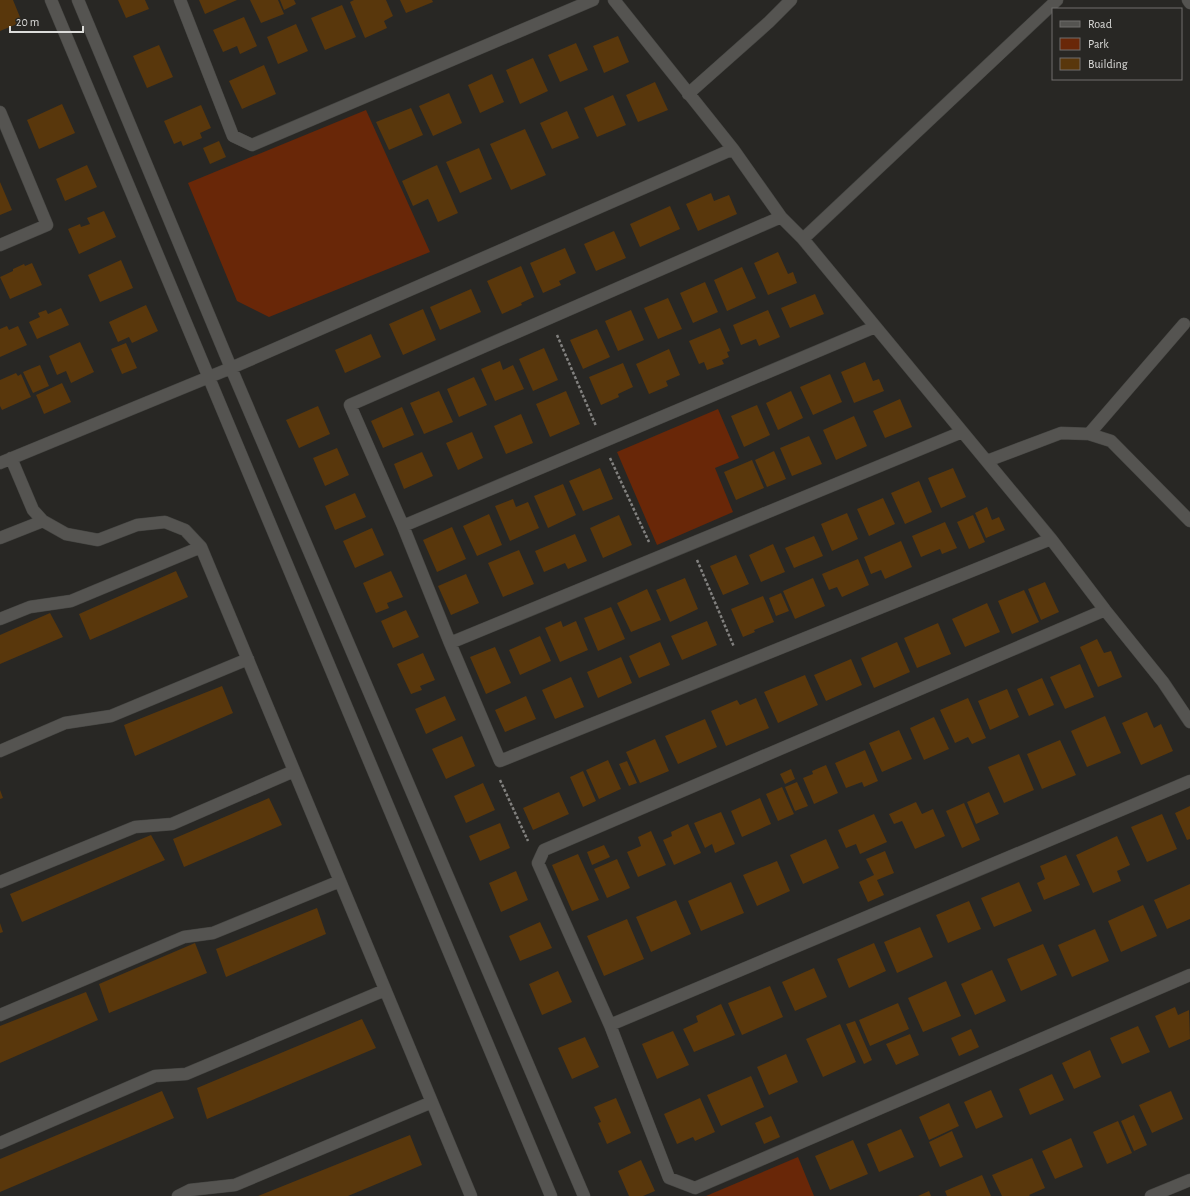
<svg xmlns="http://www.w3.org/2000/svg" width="1190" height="1196" viewBox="0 0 1190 1196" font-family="'Alegreya Sans',sans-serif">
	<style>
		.green { fill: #692708 }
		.building { fill: #59370c }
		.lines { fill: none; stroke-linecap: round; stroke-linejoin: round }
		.minor-casing { stroke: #454542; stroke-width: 13 }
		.path { stroke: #82817f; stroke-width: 2.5; stroke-dasharray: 3 2; stroke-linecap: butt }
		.minor { stroke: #555451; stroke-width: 12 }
	</style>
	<rect width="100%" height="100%" fill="#282724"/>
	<path class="green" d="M366,110L430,252L269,317L237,301L188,183Z
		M718,409L739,458L715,468L733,512L657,545L617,452Z
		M798,1157L814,1196H706Z"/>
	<path class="building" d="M0,0H13L22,22L0,31Z
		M118,0H145L149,9L126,18Z
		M199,0H237L205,14Z
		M250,0H278L284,14L261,23Z
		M280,0H294L296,4L284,10Z
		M354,0H386L393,16L384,21L387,28L365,38L350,2Z
		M400,0H432L433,2L406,13Z
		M342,5L356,37L325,50L311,18Z
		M244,17L257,46L240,54L237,46L223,52L213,30Z
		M296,24L308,51L278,64L267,37Z
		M618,36L629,62L604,73L593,46Z
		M576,43L588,70L560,82L548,55Z
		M159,45L173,77L147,88L133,56Z
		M533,58L548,91L520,104L506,70Z
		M264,65L276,94L242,109L229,81Z
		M492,74L504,102L480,113L468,85Z
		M655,82L668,110L638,122L626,95Z
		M449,93L462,123L433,136L419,106Z
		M613,95L626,125L597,137L584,108Z
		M62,104L75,133L39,149L27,120Z
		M201,105L211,128L200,133L202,138L183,146L181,141L174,144L164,121Z
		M411,108L423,135L389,150L376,122Z
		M567,111L579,138L552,149L540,123Z
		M525,129L546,175L511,190L490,144Z
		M219,141L226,157L210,164L203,148Z
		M479,148L492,179L460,193L446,162Z
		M87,165L97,187L65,201L56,179Z
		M437,165L458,213L438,222L428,199L413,206L402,181Z
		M0,182L12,210L0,215Z
		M711,193L714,201L729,195L737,214L698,231L686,204Z
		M670,206L680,229L640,247L630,224Z
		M104,211L116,237L79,254L68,229L80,224L81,227L90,224L87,218Z
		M614,231L626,258L596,271L584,244Z
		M565,248L576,273L559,281L561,285L543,293L530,263Z
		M778,252L788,274L793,272L797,283L768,295L754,263Z
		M121,260L133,288L100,302L88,275Z
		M32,263L42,285L10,299L0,277L13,271V269L24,264L25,266Z
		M521,266L534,297L521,303L522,305L502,314L487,281Z
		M742,267L756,298L727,311L714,280Z
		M705,282L718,312L693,323L680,293Z
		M471,289L481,312L440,330L430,307Z
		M815,294L824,314L790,328L781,308Z
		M668,298L682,329L658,339L644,308Z
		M146,305L158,331L132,343L129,337L118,342L109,322Z
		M61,308L69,325L37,339L29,322L40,317L38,313L46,310L48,314Z
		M423,309L436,340L403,355L389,324Z
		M631,310L644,340L618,351L605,321Z
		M768,310L780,337L759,346L756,339L741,345L733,325Z
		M7,326L9,330L18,326L27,345L0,357V329Z
		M720,328L730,351L727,352L729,357L722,360L724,364L707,370L704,362L699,364L689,341Z
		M597,329L610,357L583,369L570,340Z
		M371,334L381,357L345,373L335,350Z
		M80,342L94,372L71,383L66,371L57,375L49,356Z
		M126,343L137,368L122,374L111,349Z
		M544,348L558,380L533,391L519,359Z
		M669,349L680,375L666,381L668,386L649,394L636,364Z
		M500,361L503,370L513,365L524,389L495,401L481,369Z
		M865,362L873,381L879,379L884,391L854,403L841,372Z
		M623,363L633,387L618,394L619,397L601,405L589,377Z
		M40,365L49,386L33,393L23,372Z
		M16,373L18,376L21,374L31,397L2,410L0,406V380Z
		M830,374L842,402L813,415L800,387Z
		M474,377L487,405L459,417L447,389Z
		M62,383L71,402L44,414L36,395Z
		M439,391L453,422L424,434L410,403Z
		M566,391L580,424L550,437L536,404Z
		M791,391L803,418L778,430L766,403Z
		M900,399L912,427L885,438L873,411Z
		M757,405L770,435L744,447L731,416Z
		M318,406L330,434L299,448L286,420Z
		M402,407L414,435L383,448L371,421Z
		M521,414L533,443L506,454L494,426Z
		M854,416L867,446L836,460L823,430Z
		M472,432L483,458L458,470L446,443Z
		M809,436L822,464L792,476L780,448Z
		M337,448L349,475L325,486L313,458Z
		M774,451L786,479L767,487L755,460Z
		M422,452L433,476L404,489L394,464Z
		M752,460L764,488L736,500L724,472Z
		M600,468L613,499L583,511L569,481Z
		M953,468L966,497L941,508L928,478Z
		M919,481L932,512L905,524L891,493Z
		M563,484L576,515L548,528L534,496Z
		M355,493L366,517L335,530L325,506Z
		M883,498L895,524L869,536L857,509Z
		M513,499L516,507L528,502L539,528L510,541L495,506Z
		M987,507L992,520L999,517L1005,530L986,538L975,513Z
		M847,513L858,539L832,551L821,524Z
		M489,514L502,545L477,556L463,526Z
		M619,515L632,545L603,558L590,528Z
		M973,515L985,542L969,549L957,522Z
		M945,522L957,548L942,554L940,549L921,557L912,536Z
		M452,527L466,559L437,572L423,540Z
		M372,528L384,555L355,568L343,541Z
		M575,534L587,561L568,569L565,563L544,572L535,551Z
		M814,536L823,556L794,568L785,548Z
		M901,541L912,567L885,579L881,570L871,574L864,557Z
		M773,544L785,572L761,582L749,555Z
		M519,550L534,584L503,597L488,563Z
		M736,555L749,584L723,595L710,566Z
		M858,559L869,585L842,597L837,587L829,590L822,574Z
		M176,571L188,597L90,640L79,614Z
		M391,571L403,597L387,603L389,608L376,613L363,583Z
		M466,574L479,603L451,615L438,586Z
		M685,578L698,609L670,622L656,590Z
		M813,578L825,606L795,619L783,591Z
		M1045,582L1059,612L1041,620L1028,589Z
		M647,589L661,620L631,632L617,603Z
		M1024,590L1039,622L1012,634L998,601Z
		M781,593L789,611L776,616L769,598Z
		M763,596L774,622L754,630L755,632L743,637L731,609Z
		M987,603L1000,632L965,647L952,619Z
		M611,607L625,639L598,651L584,618Z
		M406,610L419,637L393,648L381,621Z
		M50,613L63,637L0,664V635Z
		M561,621L563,627L576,621L588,650L560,662L545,628Z
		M707,621L717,645L682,660L671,636Z
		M938,623L951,654L917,668L904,638Z
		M540,636L551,661L520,675L509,650Z
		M1097,639L1104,653L1111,651L1122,677L1098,687L1080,647Z
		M660,642L670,665L639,678L629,656Z
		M897,642L910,672L874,688L861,658Z
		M495,647L511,683L486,694L470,657Z
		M423,653L435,680L420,686L422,690L411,694L397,664Z
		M621,657L632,683L598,698L587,672Z
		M851,659L862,685L826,701L814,675Z
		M1080,664L1094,697L1065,709L1050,677Z
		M805,675L818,705L778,723L764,692Z
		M571,677L584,707L555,719L542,690Z
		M1042,678L1054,705L1029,716L1017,689Z
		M222,686L233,713L135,756L124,725Z
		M1007,689L1019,717L990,730L978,701Z
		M445,696L456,720L426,734L415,709Z
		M526,696L536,719L505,732L495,710Z
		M756,698L769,728L726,746L711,711L737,700L740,705Z
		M968,698L986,738L972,744L968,737L955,743L940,710Z
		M1147,712L1154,728L1161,724L1173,751L1141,765L1122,723Z
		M1105,716L1121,753L1087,767L1071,731Z
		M934,717L949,749L924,760L910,728Z
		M705,719L717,747L678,764L665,736Z
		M899,730L912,759L882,772L869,743Z
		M462,736L475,766L446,779L432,749Z
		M655,739L669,771L640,783L626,752Z
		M1060,740L1076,775L1042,789L1027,754Z
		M865,750L878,781L864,787L862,782L846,788L835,763Z
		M1019,754L1034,790L1004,803L988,767Z
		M608,760L621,789L599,799L586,770Z
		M627,761L637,783L629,786L619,764Z
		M826,765L838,793L814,804L803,778L813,774L812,771Z
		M791,769L795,779L785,784L780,774Z
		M583,771L596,801L583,807L570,777Z
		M797,782L808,806L795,811L785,787Z
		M483,783L495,810L466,823L454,796Z
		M782,787L794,814L778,821L766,794Z
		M0,790L3,798L0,799Z
		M559,792L569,814L533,830L523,808Z
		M989,792L999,814L976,824L967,802Z
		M269,798L282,825L184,867L173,839Z
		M760,798L771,824L742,837L731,811Z
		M916,802L922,814L933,809L945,836L915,849L902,821L894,824L889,814Z
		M964,803L980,840L962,848L946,811Z
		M1190,806V839L1187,840L1175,813Z
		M721,812L735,844L715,853L712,844L705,848L694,823Z
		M874,814L887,842L860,854L856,844L846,848L838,830Z
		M1162,814L1177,849L1147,862L1131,827Z
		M500,823L510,848L480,861L469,836Z
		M688,824L701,853L674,865L663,840L672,836L671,832Z
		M651,831L666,865L638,877L627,852L641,846L638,837Z
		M151,835L165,860L22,922L10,894Z
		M1117,836L1130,865L1117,871L1121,881L1093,893L1076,855Z
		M826,839L839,868L803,884L790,855Z
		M604,845L610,857L592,865L587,852Z
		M885,851L894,873L877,880L884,895L868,902L859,882L874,875L866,859Z
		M578,854L599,900L572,911L552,865Z
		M1066,855L1080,885L1044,900L1037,883L1045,879L1040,866Z
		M617,859L630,888L607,898L594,869Z
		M777,861L790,891L757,906L743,875Z
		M516,871L528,900L501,912L489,883Z
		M731,882L744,913L701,931L688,901Z
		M1019,882L1032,911L994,927L981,898Z
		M1190,884V919L1167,929L1154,900Z
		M676,900L691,934L651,952L636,917Z
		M969,901L981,929L948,943L936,915Z
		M1143,905L1157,936L1121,952L1108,921Z
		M317,908L326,934L226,977L216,949Z
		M627,919L644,959L604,976L587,936Z
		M540,922L552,948L520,961L509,936Z
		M0,923L3,932L0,933Z
		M920,927L933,957L897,973L884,942Z
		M1095,929L1109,961L1072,977L1058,945Z
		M195,943L207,973L109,1013L99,984Z
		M874,943L886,971L849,988L837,959Z
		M1043,944L1057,975L1021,991L1007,959Z
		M814,968L827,997L795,1011L782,982Z
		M992,970L1006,1001L975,1015L961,984Z
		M558,971L572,1002L542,1015L529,984Z
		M946,981L961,1016L923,1032L908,998Z
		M770,986L783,1017L742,1035L728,1003Z
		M86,992L98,1020L0,1063V1026Z
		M898,1003L909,1029L870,1046L859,1020Z
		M721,1004L735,1035L694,1052L683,1029L698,1022L696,1016Z
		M1175,1007L1178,1015L1189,1010L1190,1039L1169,1048L1155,1016Z
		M362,1019L376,1048L207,1119L197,1088Z
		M855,1021L872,1060L864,1064L846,1024Z
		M840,1024L856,1062L823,1077L806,1039Z
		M1138,1026L1150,1052L1122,1064L1110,1038Z
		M971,1029L979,1047L959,1056L951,1038Z
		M673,1031L689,1065L657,1079L642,1044Z
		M910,1034L919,1055L896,1065L886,1044Z
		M585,1037L599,1067L572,1079L558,1048Z
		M1090,1050L1101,1077L1074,1089L1062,1063Z
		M786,1054L798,1082L769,1095L757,1067Z
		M1052,1074L1064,1100L1030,1115L1019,1089Z
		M751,1076L764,1107L721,1126L707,1095Z
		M991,1090L1003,1117L976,1129L964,1102Z
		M162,1091L174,1118L0,1192V1159Z
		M1171,1091L1183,1119L1152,1133L1139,1105Z
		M616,1098L631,1133L607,1144L598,1123L601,1122L594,1107Z
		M700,1098L715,1132L695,1141L693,1137L677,1144L664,1114Z
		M949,1103L959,1126L929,1140L919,1117Z
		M1134,1115L1147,1145L1134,1151L1121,1121Z
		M771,1116L780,1137L764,1144L755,1123Z
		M1118,1121L1132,1153L1107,1164L1093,1132Z
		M901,1129L914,1157L879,1172L867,1144Z
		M952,1131L963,1157L940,1167L929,1142Z
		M410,1135L422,1165L348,1196H258Z
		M1071,1138L1083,1167L1055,1179L1042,1151Z
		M853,1140L868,1174L830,1190L815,1156Z
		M1032,1158L1045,1188L1029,1195L1030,1196H1002L992,1175Z
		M641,1160L655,1191L643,1196H629L618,1171Z
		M982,1175L991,1196H947L945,1191Z
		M929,1191L931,1196H918Z"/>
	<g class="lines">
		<defs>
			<path id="minor" d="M51,0L551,1196
				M78,0L231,368L584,1196
				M180,0L233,136L252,145L593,0
				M614,0L733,149L781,217L803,239L1051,539L1105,610L1163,682L1190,722
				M1188,0L1190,3
				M688,94L769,22L791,0
				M0,112L47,225L0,245
				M781,217L350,405L403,526L450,643L500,761L1051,539
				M803,239L1057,0
				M1089,434L1184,324
				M11,458L33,510L43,521L66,534L98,540L137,525L165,522L185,530L201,547L471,1196
				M987,461L1061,433L1089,434L1111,441L1190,521
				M0,463L231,368L733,149
				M403,526L875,327
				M0,538L43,521
				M1105,610L544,850L538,863L610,1025L669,1178L695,1188L1190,975
				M0,619L30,607L71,601L201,547
				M450,643L962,432
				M0,751L65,723L111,716L248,659
				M0,882L135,827L172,824L294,771
				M0,1015L184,937L213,933L340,881
				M610,1025L1190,781
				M0,1143L155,1076L186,1074L385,990
				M178,1196L190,1190L235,1185L432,1102
				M1151,1196L1190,1180"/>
		</defs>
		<use href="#minor" class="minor-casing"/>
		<path class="path" d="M557,335L596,426
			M610,458L649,542
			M697,560L734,647
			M500,780L528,841"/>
		<use href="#minor" class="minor"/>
	</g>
	<rect x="1052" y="8" width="130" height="72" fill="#282724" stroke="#706f6d"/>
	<rect x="1060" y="21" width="20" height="6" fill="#555451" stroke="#706f6d"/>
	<text x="1088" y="28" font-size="12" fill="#dcdcda">Road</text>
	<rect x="1060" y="38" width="20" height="12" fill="#692708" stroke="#706f6d"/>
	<text x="1088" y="48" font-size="12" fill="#dcdcda">Park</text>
	<rect x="1060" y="58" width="20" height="12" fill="#59370c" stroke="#706f6d"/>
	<text x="1088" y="68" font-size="12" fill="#dcdcda">Building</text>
	<path d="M10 26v6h73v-6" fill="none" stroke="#dcdcda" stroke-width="2"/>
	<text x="16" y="26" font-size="12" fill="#dcdcda" stroke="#282724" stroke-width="3" paint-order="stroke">20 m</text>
</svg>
